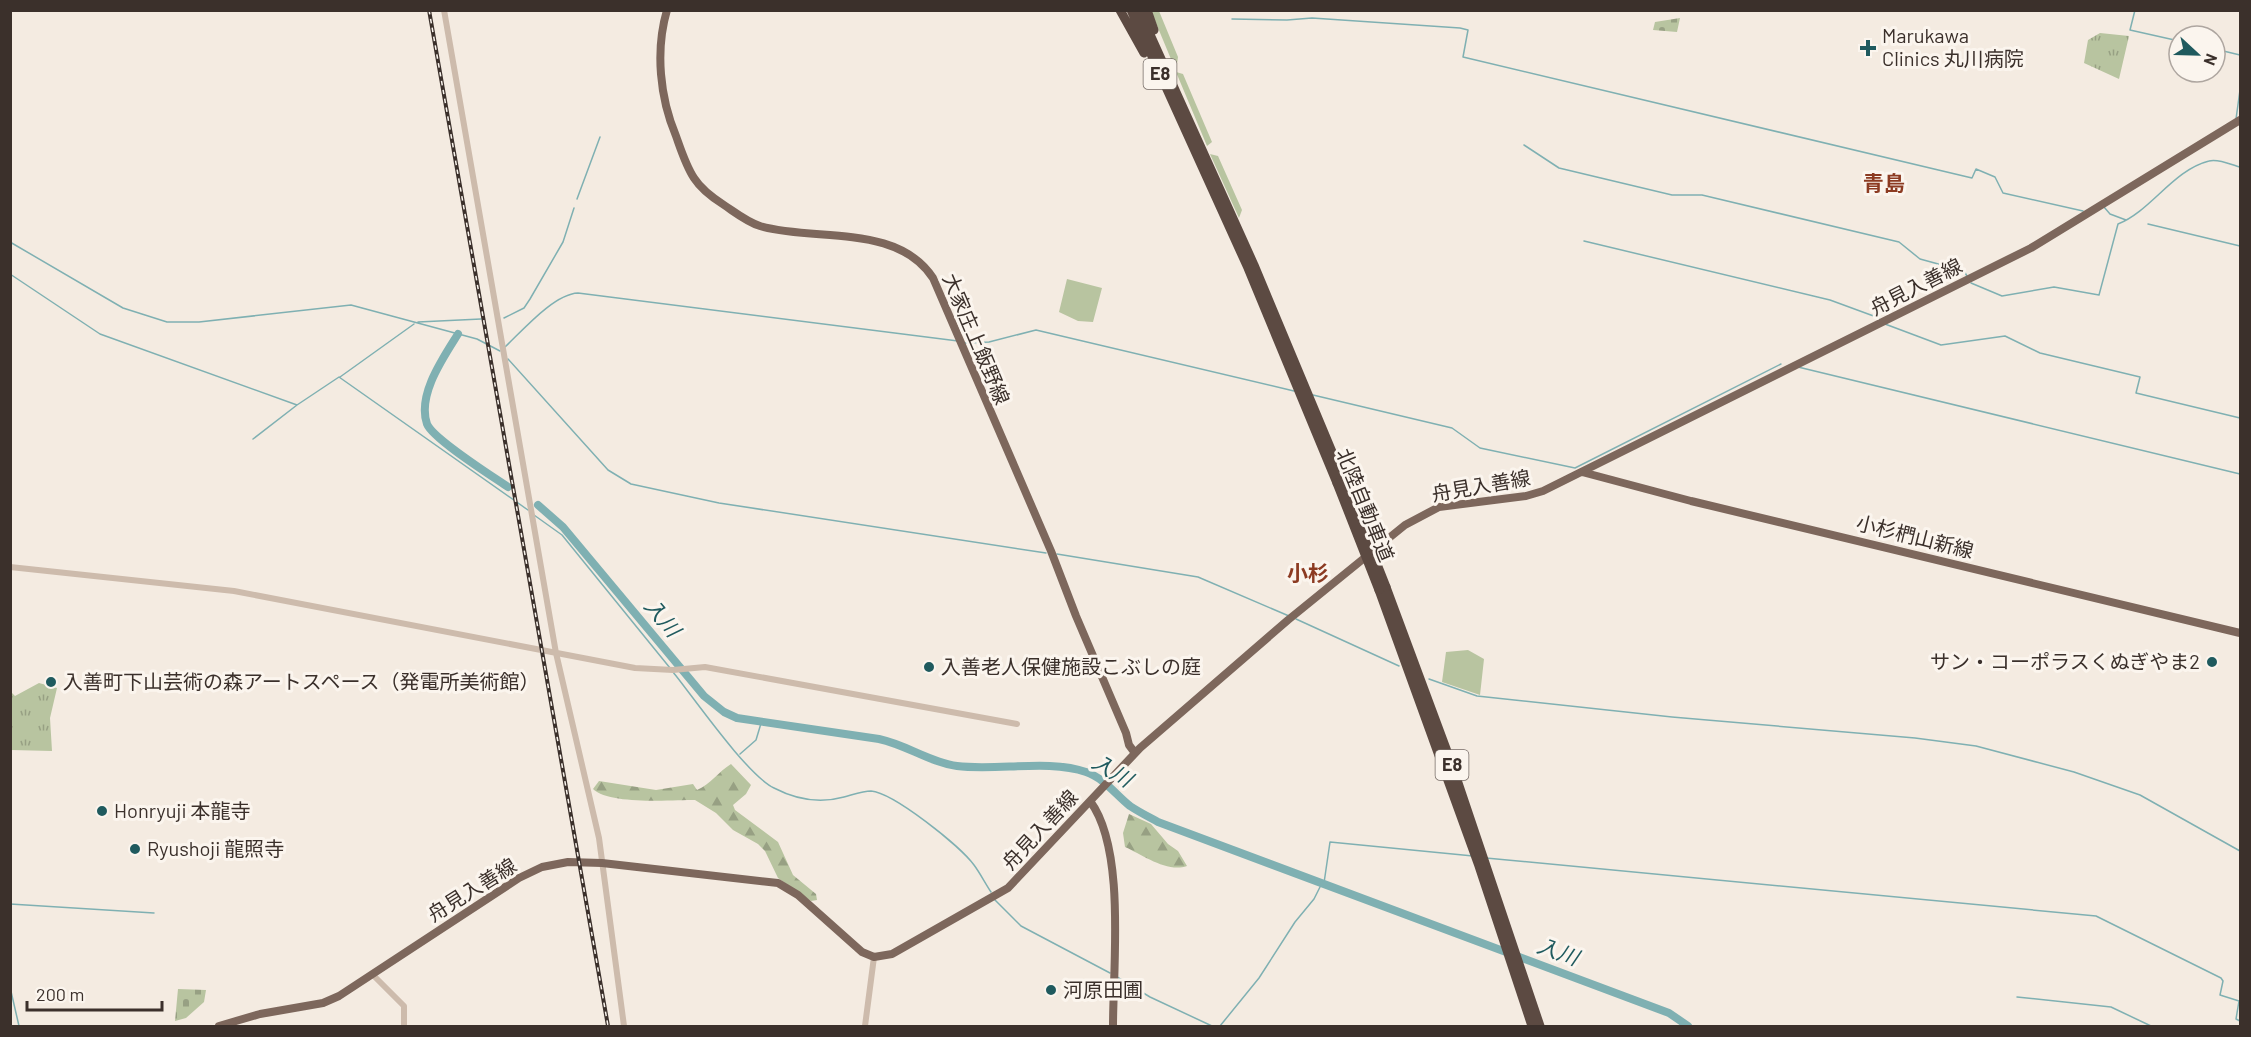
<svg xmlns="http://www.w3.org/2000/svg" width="2251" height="1037" viewBox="0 0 2251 1037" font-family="Barlow,'Noto Sans JP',sans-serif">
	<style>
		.green { fill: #b8c4a0 }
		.forest { fill: url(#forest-firs) }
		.cemetery { fill: url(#cemetery-stones) }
		.park { fill: url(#park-tufts) }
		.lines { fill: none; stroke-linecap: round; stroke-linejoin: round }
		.stream { stroke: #7fb0b2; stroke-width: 1.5 }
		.river { stroke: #7fb0b2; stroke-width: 8 }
		.minor { stroke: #cdbbac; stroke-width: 6 }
		.major { stroke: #7d675c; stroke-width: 8 }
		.highway { stroke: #5c4a42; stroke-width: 9 }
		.rail-casing { stroke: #3b302b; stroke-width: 4 }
		.rail { stroke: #fbf5ee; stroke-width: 1.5; stroke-dasharray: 4.5; stroke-linecap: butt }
		.highway-bridge { stroke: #5c4a42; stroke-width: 9 }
		.poi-dot { fill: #1f5a5e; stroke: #fbf5ee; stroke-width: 2 }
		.labels { text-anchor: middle; stroke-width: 6; stroke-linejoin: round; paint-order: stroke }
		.shield { fill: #fbf5ee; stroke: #756b66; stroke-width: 1.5 }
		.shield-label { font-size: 18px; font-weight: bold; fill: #3b302b }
		.poi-label { font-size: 20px; fill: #3b302b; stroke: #fbf5ee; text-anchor: start }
		.street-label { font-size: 20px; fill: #3b302b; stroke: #fbf5ee }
		.neighbourhood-label { font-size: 21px; font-weight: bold; fill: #8c3b22; stroke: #fbf5ee }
		.water-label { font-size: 21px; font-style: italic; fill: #1f5a5e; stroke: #fbf5ee }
	</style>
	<defs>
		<pattern id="forest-firs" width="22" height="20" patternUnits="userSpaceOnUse" patternTransform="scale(1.5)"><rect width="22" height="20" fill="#b8c4a0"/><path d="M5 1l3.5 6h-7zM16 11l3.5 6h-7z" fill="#97a083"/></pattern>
		<pattern id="cemetery-stones" width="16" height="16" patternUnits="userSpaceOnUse" patternTransform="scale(1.5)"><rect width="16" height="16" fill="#b8c4a0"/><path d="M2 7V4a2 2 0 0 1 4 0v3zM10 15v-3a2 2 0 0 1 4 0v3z" fill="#97a083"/></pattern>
		<pattern id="park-tufts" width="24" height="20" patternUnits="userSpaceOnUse" patternTransform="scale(1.5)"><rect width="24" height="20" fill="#b8c4a0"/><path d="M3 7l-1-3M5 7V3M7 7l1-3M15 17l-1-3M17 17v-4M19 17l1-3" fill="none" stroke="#97a083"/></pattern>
	</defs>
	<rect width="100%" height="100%" fill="#f4ebe1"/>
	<path class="green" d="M1151,11H1159L1178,57L1177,64H1173Z
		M1176,72L1183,74L1212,142L1207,146Z
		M1210,154L1218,156L1242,210L1239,218Z
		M1067,279L1102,288L1093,322L1078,321L1059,312Z
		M1468,650L1484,659L1480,695L1442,682L1446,652Z"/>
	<path class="forest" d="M731,764L751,785L746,794L733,805L735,810L778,842L793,875L816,894L817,900L811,901L778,878L765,851L758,844L733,830L716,813L695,800C672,800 609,805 593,789L599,781L656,790L693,784L697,790C711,784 718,772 731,764Z
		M1129,814L1151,824L1168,844L1178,851L1187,866C1167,873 1143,855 1125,847L1123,833Z"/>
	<path class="cemetery" d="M1680,18L1677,32L1653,30L1655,22Z
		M178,989L206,990L204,1002L186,1018L175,1021Z"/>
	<path class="park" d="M2100,33L2129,36L2119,79L2084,63L2088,40Z
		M39,683L57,688L50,718L52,751L11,750V692L15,696Z"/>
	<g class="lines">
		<path class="stream" d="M2135,10L2130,30L2179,41
			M1232,19L1287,20L1312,18L1460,28L1468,30L1463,57L1972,178L1976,169L1995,177L2003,193L2083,211
			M2215,49L2240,55
			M2236,119L2240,90
			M1524,145L1559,168L1672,195H1702L1899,242L1920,259L1964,271L1967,276
			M577,199L600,137
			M2104,207L2110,214L2126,220
			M2148,224L2240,246
			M1584,241L1830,300L1879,318
			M10,242L123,308L167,322H199L351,305L477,339L500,351
			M10,274L100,334L297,405L339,377L528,510
			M1971,283L2002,296L2054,287L2099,295L2118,224C2151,211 2173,170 2209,161C2218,158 2232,165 2240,167
			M504,318L524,308L530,299L563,242L574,208
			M418,322L481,319
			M1885,324L1941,345L2005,336L2040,353L2140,377L2136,393L2240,418
			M965,343L989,342L1036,330L1294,391
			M505,347C523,330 554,294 578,293L958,341
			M508,359L608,470L631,484L719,503L1046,553
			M1798,367L2240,474
			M340,377L414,324
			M1313,395L1452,428L1480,448L1575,468L1781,364
			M253,439L297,405
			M534,515L562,535L670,668
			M1057,554L1198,577L1289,616
			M1296,619L1399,666
			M673,672C694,698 747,775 774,788C797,800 819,804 844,797C852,795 863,791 871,791C894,793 960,846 974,865C980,873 985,883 991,892
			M1429,679L1477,696L1672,717L1915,738L1976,746L2074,772L2140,795L2240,851
			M740,754L756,740L762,720
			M1486,858L2096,916L2221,978L2223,981L2220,995L2239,1001L2236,1019L2240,1021
			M1324,883L1330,842L1473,856
			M994,899L1021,926L1110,973
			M10,904L154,913
			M1117,977L1150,997L1212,1026
			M10,987L19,1026
			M2017,997L2111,1007L2151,1026
			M1220,1026L1259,978L1295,922L1314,899L1322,883"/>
		<path class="river" d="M458,334C443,358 417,395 427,424C433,439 492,476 508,487
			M538,505L563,527L704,696L724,712L737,718L879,739C907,745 929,762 957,766C997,771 1049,759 1086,772C1104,778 1116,795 1130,806C1139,812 1149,817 1158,822L1669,1013L1688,1026"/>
		<path class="minor" d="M444,10L556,653L599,838L624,1026
			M10,567L234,591L635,668L673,670L705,667L1017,724
			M372,974L404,1006V1026
			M865,1026L874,957"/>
		<path class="major" d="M667,10C655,51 660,98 676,136C681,150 686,166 694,178C701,189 713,198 724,205C736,213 747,222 760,226C816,242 897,223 933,278L1051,551L1076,616L1126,733L1129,745L1135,753
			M1582,472L1691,501L2240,633
			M1090,801C1126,849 1113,966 1113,1026
			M219,1026L260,1014L323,1003L339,996L519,878L542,867L568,862L602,863L778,883L798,895L862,952L874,957L892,954L1008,888L1140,748L1288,620L1405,525L1439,507L1526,496L1543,491L2031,248L2240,120"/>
		<path class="highway" d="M1120,10L1144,53
			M1131,10L1248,268L1337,483
			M1139,10L1254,265L1345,483
			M1147,10L1154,30
			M1386,587L1451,762L1540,1026
			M1379,590L1479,866L1532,1026"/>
		<defs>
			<path id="rail" d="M429,10L608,1026"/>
		</defs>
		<use href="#rail" class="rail-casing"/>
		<use href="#rail" class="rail"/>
		<path class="highway-bridge" d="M1337,483L1379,590
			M1345,483L1386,587"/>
	</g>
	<g class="poi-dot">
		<path d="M1865 39h6v6h6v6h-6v6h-6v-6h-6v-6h6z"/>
		<circle cx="2212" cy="662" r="6"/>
		<circle cx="929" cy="667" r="6"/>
		<circle cx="51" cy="682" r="6"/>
		<circle cx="102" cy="811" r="6"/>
		<circle cx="135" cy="849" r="6"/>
		<circle cx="1051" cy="990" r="6"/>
	</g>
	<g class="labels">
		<g class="shield">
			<rect x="1143.5" y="59" width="33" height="30" rx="4.5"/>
			<rect x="1435.5" y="750" width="33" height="30" rx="4.5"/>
		</g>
		<g class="shield-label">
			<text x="1160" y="80">E8</text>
			<text x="1452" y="771">E8</text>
		</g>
		<g class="poi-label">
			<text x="1882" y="43">Marukawa<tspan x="1882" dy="23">Clinics 丸川病院</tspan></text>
			<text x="2200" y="669" text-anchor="end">サン・コーポラスくぬぎやま2</text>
			<text x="941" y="674">入善老人保健施設こぶしの庭</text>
			<text x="63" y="689">入善町下山芸術の森アートスペース（発電所美術館）</text>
			<text x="114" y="818">Honryuji 本龍寺</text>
			<text x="147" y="856">Ryushoji 龍照寺</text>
			<text x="1063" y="997">河原田圃</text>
		</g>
		<g class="street-label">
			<text transform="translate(1916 287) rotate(-27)" y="7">舟見入善線</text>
			<text transform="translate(976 339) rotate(67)" y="7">大家庄上飯野線</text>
			<text transform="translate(1481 486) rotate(-10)" y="7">舟見入善線</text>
			<text transform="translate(1365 505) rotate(68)" y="7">北陸自動車道</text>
			<text transform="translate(1915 537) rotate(14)" y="7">小杉椚山新線</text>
			<text transform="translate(1040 830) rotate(-47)" y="7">舟見入善線</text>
			<text transform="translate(472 890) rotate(-32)" y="7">舟見入善線</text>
		</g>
		<g class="neighbourhood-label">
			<text x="1884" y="191">青島</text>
			<text x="1308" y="581">小杉</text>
		</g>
		<g class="water-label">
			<text transform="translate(662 618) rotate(50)" y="7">入川</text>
			<text transform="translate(1112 771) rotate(31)" y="7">入川</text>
			<text transform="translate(1558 952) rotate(20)" y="7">入川</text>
		</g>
	</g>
	<rect width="2251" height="1037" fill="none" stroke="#3b302b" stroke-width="24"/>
	<g transform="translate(2197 54) rotate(112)"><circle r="28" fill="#fbf5ee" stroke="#aea6a0" stroke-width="1.5"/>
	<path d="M0-4.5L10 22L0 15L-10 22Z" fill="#1f5a5e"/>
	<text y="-9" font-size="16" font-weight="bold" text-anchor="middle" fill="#3b302b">N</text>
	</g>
	<path d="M27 1001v9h135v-9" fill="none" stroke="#3b302b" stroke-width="3"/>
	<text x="36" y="1001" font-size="18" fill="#3b302b" stroke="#fbf5ee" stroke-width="4.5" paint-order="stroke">200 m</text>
</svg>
